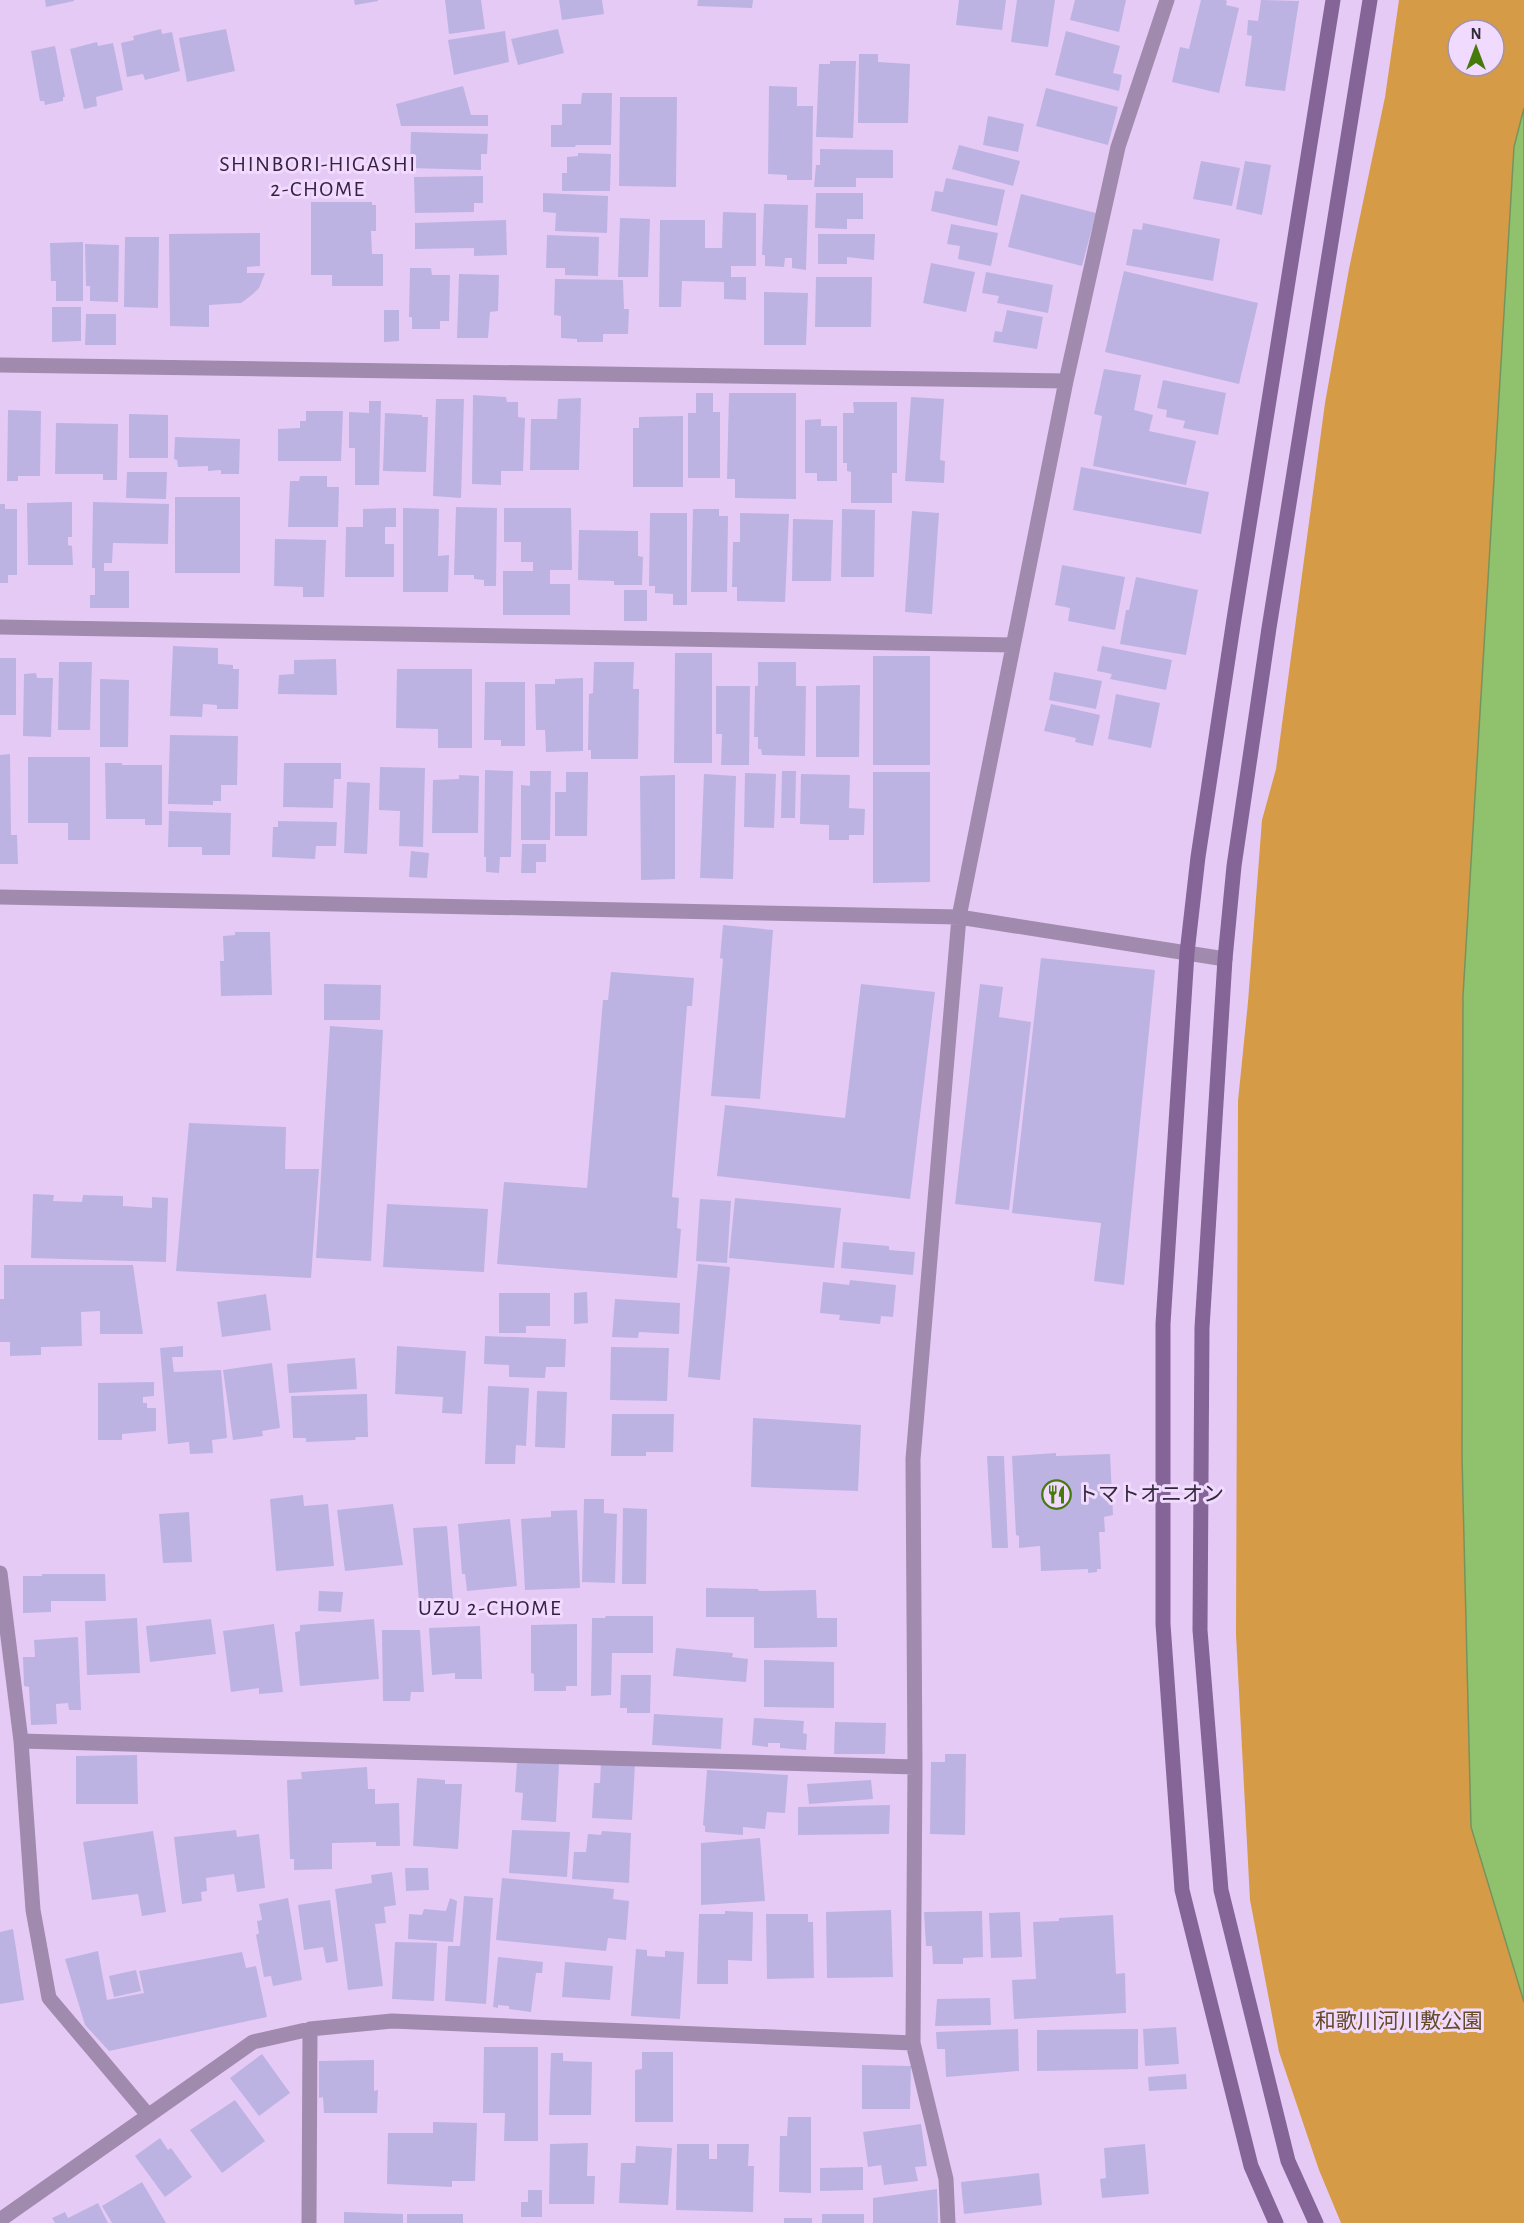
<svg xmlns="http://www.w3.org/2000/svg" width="1524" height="2223" viewBox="0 0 1524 2223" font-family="'Alegreya Sans','Noto Sans JP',sans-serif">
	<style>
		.green { fill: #d69b47; fill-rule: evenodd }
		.water { fill: #90c26d; stroke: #74945d; stroke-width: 1.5 }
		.building { fill: #bcb3e2 }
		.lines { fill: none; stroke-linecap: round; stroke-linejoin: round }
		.street { stroke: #a08aad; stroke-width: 15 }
		.secondary { stroke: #856597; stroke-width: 15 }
		.labels { text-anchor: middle; stroke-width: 6; stroke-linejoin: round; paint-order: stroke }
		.poi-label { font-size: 21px; fill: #332839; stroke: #f0dafd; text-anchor: start }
		.park-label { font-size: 21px; fill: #644a27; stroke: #f0dafd }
		.neighbourhood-label { font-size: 22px; letter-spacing: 1.5px; fill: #372143; stroke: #f0dafd }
	</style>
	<rect width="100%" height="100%" fill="#e6caf6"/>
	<path class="green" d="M1399,0H1524V108L1514,147L1463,996L1462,1456L1471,1827L1524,2002V2223H1341L1319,2170L1279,2052L1250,1900L1236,1635L1238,1101L1248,1002L1262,820L1276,769L1325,403L1349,269L1385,97ZM1458,30H1494V66H1458Z"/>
	<path class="water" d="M1524,108V2002L1471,1827L1462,1456L1463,996L1514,147Z"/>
	<path class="building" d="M45,0H74V1L46,7Z
		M354,0H378V1L355,5Z
		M445,0H481L485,29L449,34Z
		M559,0H602L604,14L562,20Z
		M698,0H753L752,8L697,6Z
		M959,0H1006L1002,30L956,25Z
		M1017,0H1055L1048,47L1011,42Z
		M1075,0H1126L1119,32L1070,20Z
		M1201,0H1225L1227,1L1226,5L1239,8L1219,93L1172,82L1180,47L1189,49Z
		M1261,0L1299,1L1285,91L1245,86L1252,36L1247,35L1248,20L1258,21Z
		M161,29L162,34L172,32L180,71L145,80L143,74L127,77L121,43L134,40L133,36Z
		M226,29L235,71L187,82L179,38Z
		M558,29L564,53L518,65L511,39Z
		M505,31L509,62L454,75L448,40Z
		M1066,31L1120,46L1113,73L1122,75L1119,91L1055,75Z
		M97,42L98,46L113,43L123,90L96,97L97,106L84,109L70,49Z
		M55,46L65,97H63V101L45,105L44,101H40L31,51Z
		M859,54H878V62L910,64L908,123H858Z
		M830,61H856L853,138L816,137L819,64H830Z
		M463,86L471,115H488V126H401L396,104Z
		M769,86L797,87V106H813L812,180H787V175L768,174Z
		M1046,88L1118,107L1108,145L1036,126Z
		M582,93H612L611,145H576L575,147H551V125H562V104H581Z
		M620,97H677L676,187L619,186Z
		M988,116L1024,124L1018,152L983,145Z
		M411,132L488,134L487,154H481V170L410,168Z
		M959,145L1020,161L1013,186L952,169Z
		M820,149L893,150V178H856V187H814L816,165H820Z
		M578,153L611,154L610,191H562V173H567V157L578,156Z
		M1201,161L1240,168L1232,206L1193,199Z
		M1245,161L1271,165L1262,215L1236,209Z
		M483,176V203H474V212L415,213L414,177Z
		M946,178L1005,190L997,226L931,211L935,191L943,192Z
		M543,193L608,196L607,233L555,231L556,213L543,212Z
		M816,193H863V219H847V229L815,228Z
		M1021,194L1096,213L1082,266L1008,247Z
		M311,202H372V205H376V231H371L372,254H383V286H332V275H311Z
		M764,204L808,205L806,270L792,268V258H785L784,267L765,266V255H762Z
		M723,212L756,213V266H731V277H746V300L724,299V282L682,281L681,307H659L660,220H705V248H722Z
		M620,218L650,219L648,277H618Z
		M506,220L507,255L474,256V248L415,249V223Z
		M1143,223L1220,239L1213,281L1126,265L1133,229L1142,230Z
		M951,224L998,233L991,266L958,259L960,246L947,244Z
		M260,233V266L247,267V273H265L259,288L253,294L241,303L209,305V327L170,326L169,234Z
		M818,234H875L874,260L847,257V264H818Z
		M547,235L599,237L598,276L565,275V268H546Z
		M125,237H159L158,308L124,307Z
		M83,242V301H56V281H51L50,243Z
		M85,244L119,245L118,302L90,301V286H86Z
		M931,263L975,272L966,312L923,303Z
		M410,268H431L432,275H450L449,321H440V329H412V317H409Z
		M1124,271L1258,303L1239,384L1105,352Z
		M986,272L1053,285L1048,313L997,303L999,296L982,293Z
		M459,274L499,275L498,311L490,312L488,338H457Z
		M816,277H872L871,327H815Z
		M555,279L623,280L624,309H629L628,334H603V342H577V339L561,338V316L554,315Z
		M764,292L808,293L806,345H764Z
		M52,307H81V341L52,342Z
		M384,310H399V341L384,342Z
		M1007,310L1043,317L1037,349L993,342L995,331L1002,332Z
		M86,314H116V345H85Z
		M1104,369L1141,375L1134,410L1153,415L1149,431L1196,441L1186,485L1093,466L1102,416L1094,414Z
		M1163,380L1226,393L1218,435L1183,428L1185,421L1166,417L1167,410L1157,408Z
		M696,393H713V412H720V478H688V413H696Z
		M729,393H796V499L735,498V479H727Z
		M473,395L506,397L507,402H518V417L525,418L523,471H501V485L472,484Z
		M911,397L944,399L940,460L945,461L944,483L905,481Z
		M581,398L579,470H530L531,419H557L558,399Z
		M436,399H464L461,498L433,496Z
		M369,401H381L379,485H355V448H349V412L369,413Z
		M853,402H897V473H892V503H851V472L847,471V463H843V413H854Z
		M8,410L41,411L40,476H18V481H7Z
		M306,411H343L341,461H278V429L300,428V421H306Z
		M385,413L422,415V417H428L426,472L383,471Z
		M129,414L168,415V458H129Z
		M683,416V487H633V428H639V417Z
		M821,419V426H837V481H817V473H805V420Z
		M56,423L118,424L117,480H103V474H55Z
		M175,437L240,439L239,474H221V470L208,471V466L178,467L177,460L174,459Z
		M1081,467L1209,492L1201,534L1073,510Z
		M127,472H167L166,499L126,498Z
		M300,476H327V487H339L338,527H288L290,481H299Z
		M175,497H240V573H175Z
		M72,502V537H68V545L72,546L73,565H28L27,503Z
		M93,502L169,504L168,544L113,543L112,563H104V571H129V608H90V595H95V568H92Z
		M0,504H5V509H17V575H8V583H0Z
		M456,507L497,508L496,586H484V580L474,579V575H454Z
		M396,508V527H385V544H394V577H345L346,527H363V509Z
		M403,508L439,509L438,556L449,555L448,592H403Z
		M504,508H571L572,570H550V584H570V615H503V571H533V562H521V542H504Z
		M693,509H719V516H728L727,592H691Z
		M842,509L875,510L874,577H841Z
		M912,511L939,513L932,614L905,612Z
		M650,513H687V605H673V594L655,593V586H649Z
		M740,513L789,514L785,602L737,601V587H732L733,542H740Z
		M793,519L833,520L831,581H792Z
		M579,530L638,531V556L643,557L642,585H614V581L578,580Z
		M275,539L326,540L324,597H303V587L274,586Z
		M1062,565L1125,577L1115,630L1068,621L1070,608L1055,605Z
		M1136,577L1198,590L1186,655L1120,644L1126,610H1129Z
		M624,590H647V621H624Z
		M173,646L218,648V664L233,665V669H239L238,709H217V705L203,704L202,717L170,716Z
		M1102,646L1172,660L1166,690L1110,679L1112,674L1097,671Z
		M675,653H712V763H674Z
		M873,656H930V765H873Z
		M0,658H16V715H0Z
		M336,659L337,695L278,694L279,675L294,674V660Z
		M59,662H92L90,730H58Z
		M594,662H634L633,689H639L638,759H591V750H588L589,694L593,693Z
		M758,662H796V686H806L805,756L762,755L761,749H758V737H754L755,686H758Z
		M397,669H472V748H438V729L396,728Z
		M1054,672L1102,681L1096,709L1049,700Z
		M36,673L37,678H53L51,737L23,736L24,674Z
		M583,678V751L546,752L545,730H536L535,684H555V679Z
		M100,679L129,680L128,747H100Z
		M485,682H525V746H501V740H484Z
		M860,685L859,757H816V686Z
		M716,686H750L749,765H721L722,734H716Z
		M1116,694L1160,703L1151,748L1108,739Z
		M1051,704L1100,715L1093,746L1075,742L1076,738L1044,731Z
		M170,735L238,736L237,785H221V801H213V805L168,804Z
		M10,754L11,835H17L18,864H0V755Z
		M28,757H90V840H68V823H28Z
		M105,763H122V765H162V825H145V819H106Z
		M284,763H341V779H334L333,808L283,807Z
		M380,767L425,768L423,847L399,846L400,811L379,810Z
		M485,770L513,771L511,857H500L499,873L486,872V857H484Z
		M530,771H551L550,840H521V785L530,786Z
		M782,771H796L795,818H781Z
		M566,772H588L587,836H555V792H566Z
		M873,772H930V882L873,883Z
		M745,773L776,774L774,828L744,827Z
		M704,774L736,776L733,879L700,878Z
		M801,774L850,775L849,808L865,809L864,835H849V840H829V825L800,824Z
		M459,775L479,776L478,833H432L433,780L459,779Z
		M675,775V879L641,880L640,776Z
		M347,782L370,783L367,854L344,853Z
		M169,811L231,813L230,855H202V847H168Z
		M278,821L337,822L336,846H316L315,859L272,857L273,827H278Z
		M522,844H546V862H536V873H521Z
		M411,851L429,853L427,878L409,877Z
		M723,925L773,930L760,1099L711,1096L723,959L720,958Z
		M235,932H270L272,995L221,996L220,961H224L223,936L235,935Z
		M1041,958L1155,970L1124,1285L1094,1281L1101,1223L1012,1213Z
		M611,972L694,978L692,1006H687L672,1197L679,1198L677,1228L681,1229L677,1278L497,1264L504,1182L587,1188L603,1000H608Z
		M324,984L381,985L380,1020H324Z
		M861,984L935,992L910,1199L717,1176L725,1105L845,1118Z
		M980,984L1003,987L999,1017L1031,1022L1009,1210L955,1204Z
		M330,1026L383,1030L371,1261L316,1258Z
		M189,1123L286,1127L285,1169H319L311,1278L176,1271Z
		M33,1194L54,1195L53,1201L82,1202L83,1195L123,1196V1206L152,1208V1197L168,1198L166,1262L31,1258Z
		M735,1198L841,1208L834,1268L729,1258Z
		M700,1199L731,1201L727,1263L696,1261Z
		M387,1204L488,1209L484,1272L383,1267Z
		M843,1242L889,1246V1250L915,1252L913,1275L841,1268Z
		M698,1264L730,1267L720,1380L688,1377Z
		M4,1265H133L143,1334H100V1311L81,1312L82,1346L41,1347V1355L10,1356V1342H0V1299H4Z
		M850,1280L896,1285L893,1317L881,1316L880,1324L839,1320L840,1315L820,1313L823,1282L849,1285Z
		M587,1292L588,1323L574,1324V1293Z
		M499,1293H550V1326H526V1333H499Z
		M266,1294L271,1330L222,1337L217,1302Z
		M615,1299L680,1303L679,1334L639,1332L638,1338L612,1337Z
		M485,1336L566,1339L565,1367H546L545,1378L509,1377V1365L484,1364Z
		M183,1346V1357H172L174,1372L221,1370L227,1438L212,1440L213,1453L190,1454L189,1442L168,1444L160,1348Z
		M397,1346L466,1351L462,1414L442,1413L443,1397L395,1394Z
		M611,1347L669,1348L667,1401L610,1400Z
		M355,1358L357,1389L289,1393L287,1364Z
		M272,1363L280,1428L262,1431L263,1436L233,1440L223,1370Z
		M154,1382V1396L143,1397V1403H147V1408H156V1431L122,1434V1440H98V1383Z
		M488,1386L529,1388L526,1446L516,1445L515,1464H485Z
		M537,1391L567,1392L565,1448L535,1447Z
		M367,1394L368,1437H356L355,1440L306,1442V1438H293L291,1396Z
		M612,1414H674L673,1452H646V1456H611Z
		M753,1418L861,1425L858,1491L751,1487Z
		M1056,1453V1456L1110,1454L1113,1515L1104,1517L1105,1532H1099L1101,1569H1097V1572L1088,1573V1569L1041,1571L1040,1546L1019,1548V1536L1016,1535L1012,1456Z
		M987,1456H1004L1008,1548H992Z
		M303,1495L304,1506L328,1504L334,1566L276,1571L270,1499Z
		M584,1499H604V1513L617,1514L615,1583L582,1582Z
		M393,1504L403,1565L345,1571L337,1510Z
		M623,1508L647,1509L646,1584H622Z
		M577,1510L580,1588L525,1590L521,1519L551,1517V1511Z
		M189,1512L192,1562L163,1563L159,1514Z
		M510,1519L517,1586L467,1591L465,1574H462L458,1524Z
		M447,1526L453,1599L419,1601L413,1528Z
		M42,1574H105L106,1601H51V1612L23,1613V1576H42Z
		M706,1588L758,1589L759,1591L816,1590L817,1618H837V1647L754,1648V1617H706Z
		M319,1591L343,1592L341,1612L318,1611Z
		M606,1616H653V1653H612L611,1695L591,1696L592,1618H605Z
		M137,1618L140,1673L87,1675L85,1621Z
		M211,1619L216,1654L150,1662L146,1626Z
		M374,1619L379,1679L300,1686L295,1632L300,1631V1625Z
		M274,1624L283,1692L259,1694V1688L231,1692L223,1631Z
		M577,1624V1686H566V1691H534V1674L531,1673V1625Z
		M480,1626L482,1679H455V1673L432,1675L429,1628Z
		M382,1630H420L424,1692H411L410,1701H383Z
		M78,1637L81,1710H69L68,1703L56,1704L57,1724L31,1725L29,1687L24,1686L23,1657H35L34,1640Z
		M676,1648L733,1653L732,1657L748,1659L746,1682L673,1676Z
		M764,1660L834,1662V1708L764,1707Z
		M621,1675H651L650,1713H627V1708H620Z
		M654,1714L723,1718L721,1749L652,1745Z
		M754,1718L804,1721L803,1733L807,1734L806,1750L780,1748V1743H768V1747L752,1745Z
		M835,1722L886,1723L885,1754H834Z
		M945,1754H966L965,1835L930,1834L931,1762H945Z
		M137,1755L138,1804H76V1756Z
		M517,1762L559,1764L556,1822L521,1820L523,1793L515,1792Z
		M601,1762L635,1764L632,1820L592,1818L594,1783H600Z
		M367,1767L368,1789H375V1804L399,1803L400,1846H376V1842L332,1843V1869L294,1870V1859H290L287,1780L302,1779L301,1772Z
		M707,1770L788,1775L785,1813L767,1812L765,1829L743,1827V1835L705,1832V1826L703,1825Z
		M417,1778L445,1780V1784H462L458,1849L413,1846Z
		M871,1780L873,1799L809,1804L807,1784Z
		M890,1805L889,1834L798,1835V1807Z
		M236,1830L237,1837L259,1834L265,1888L237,1892L234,1874L206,1878L207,1891L201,1892L202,1901L182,1904L174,1837Z
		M512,1830L570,1832L567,1877L509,1873Z
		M153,1831L166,1912L142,1916L138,1894L92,1900L83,1842Z
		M602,1831L631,1833L629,1883L572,1879L574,1852H586L588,1834L601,1835Z
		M760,1838L765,1901L701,1905V1843Z
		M405,1868H428L429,1890L406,1891Z
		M392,1872L396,1905L384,1907L386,1923L375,1924L383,1986L348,1990L335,1889L372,1883L371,1875Z
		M502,1878L614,1889L613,1899L629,1901L626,1940L608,1938L606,1951L496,1940Z
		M464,1896L493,1898L486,2004L445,2001L448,1946H460Z
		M288,1898L302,1980L273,1986L271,1976L264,1977L256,1935L259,1933L257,1921L262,1920L259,1904Z
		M450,1898L457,1901L453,1942L408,1939L409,1914L422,1915L424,1909L446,1911Z
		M330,1900L338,1961L326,1963L323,1947L304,1950L298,1905Z
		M891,1910L893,1977L827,1978L826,1912Z
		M725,1911L753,1912L752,1961L728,1960V1984H697L699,1914H725Z
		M982,1911L983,1957L963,1958V1964H933L932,1946H926L924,1912Z
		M1020,1912L1022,1957L991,1958L989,1913Z
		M766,1914H808V1922H813L814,1978L767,1979Z
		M1113,1915L1116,1974L1125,1973L1126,2013L1014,2019L1012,1980L1036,1979L1033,1922L1059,1921V1918Z
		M13,1929L24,2000L0,2004V1932Z
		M395,1942L437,1943L434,2001L392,1999Z
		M636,1949L647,1950V1956L665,1957V1951L684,1952L680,2019L631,2016Z
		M98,1951L107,2000L144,1993L139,1971L242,1952L246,1968L256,1966L267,2017L109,2051L85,2025L65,1959Z
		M498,1957L543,1962L542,1973H536L531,2012L509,2009V2006L498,2005V2008L493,2007Z
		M565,1962L613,1966L610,2000L562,1997Z
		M136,1970L141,1991L114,1997L109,1976Z
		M990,1998L991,2025L935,2026L937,1999Z
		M1176,2027L1179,2064L1145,2066L1143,2029Z
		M1018,2029L1019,2071L946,2077L945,2049H937L936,2032Z
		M1138,2029V2069L1037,2071V2030Z
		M484,2047H538V2141H504L505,2113H483Z
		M642,2052H673V2122H635V2070L642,2069Z
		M551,2053H563V2061L592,2062L591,2115H549Z
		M262,2054L290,2093L259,2116L230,2078Z
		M374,2060V2091L378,2090L377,2113H324L323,2097L319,2098V2061Z
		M862,2065L911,2066L910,2109H862Z
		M1186,2074L1187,2089L1149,2091L1148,2077Z
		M235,2100L265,2141L222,2173L190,2130Z
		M788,2117H811V2193L779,2192L780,2136H787Z
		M433,2122L477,2123L475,2181H452V2187L387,2184L388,2133H433Z
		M921,2124L927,2166L915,2167L918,2181L884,2185L881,2165L868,2167L863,2132Z
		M160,2138L168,2150L171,2148L192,2177L165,2197L135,2156Z
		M588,2143L587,2176H595L594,2204H549L550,2144Z
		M677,2144H709V2159H717V2144H749L748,2166H754L753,2212L676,2210Z
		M1145,2144L1149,2194L1102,2198L1100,2179L1106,2178L1104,2148Z
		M636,2146L672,2148L668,2205L619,2203L621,2163H635Z
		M863,2167V2190L820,2191V2168Z
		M1039,2173L1042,2205L964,2214L961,2182Z
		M142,2182L166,2223H112L102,2206Z
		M937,2189L938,2223H873V2198Z
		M528,2190H542V2217H521V2202H528Z
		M98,2203L108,2223H55L52,2218L65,2212L68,2218Z
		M344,2212L403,2214V2223H344Z
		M407,2214H463V2223H407Z
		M822,2214H864V2223H822Z
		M784,2218H812V2223H784Z"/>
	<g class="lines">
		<path class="street" d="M0,365L1066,381
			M0,627L1013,645
			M0,897L959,917L1225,959
			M0,1573L21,1741L33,1910L49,1998L148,2115
			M21,1741L915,1767
			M0,2220L253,2042L310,2029L392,2021L913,2043
			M309,2223L310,2029
			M948,2223L946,2179L913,2043L915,1767L913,1459L959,917L1066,381L1118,147L1167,0"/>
		<path class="secondary" d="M1276,2223L1251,2166L1182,1890L1163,1624V1324L1187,953L1198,857L1234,619L1333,0
			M1316,2223L1288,2161L1221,1890L1200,1630L1202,1328L1225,959L1234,866L1269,628L1370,0"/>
	</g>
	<defs>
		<symbol id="restaurant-ring" viewBox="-11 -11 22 22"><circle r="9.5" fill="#f0dafd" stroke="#467b0c" stroke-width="1.5"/><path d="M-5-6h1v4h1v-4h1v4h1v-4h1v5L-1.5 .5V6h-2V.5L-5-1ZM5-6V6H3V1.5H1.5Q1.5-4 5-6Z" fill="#467b0c"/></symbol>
	</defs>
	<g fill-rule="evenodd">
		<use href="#restaurant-ring" x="1040" y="1478" width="33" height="33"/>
	</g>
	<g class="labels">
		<g class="poi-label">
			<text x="1077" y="1501">トマトオニオン</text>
		</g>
		<g class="park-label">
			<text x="1399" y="2028">和歌川河川敷公園</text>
		</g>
		<g class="neighbourhood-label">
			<text x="318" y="171">SHINBORI-HIGASHI<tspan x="318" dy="25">2-CHOME</tspan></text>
			<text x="490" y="1615">UZU 2-CHOME</text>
		</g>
	</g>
	<g transform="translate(1476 48)"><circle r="28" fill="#f0dafd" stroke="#a493af" stroke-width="1.5"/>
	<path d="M0-4.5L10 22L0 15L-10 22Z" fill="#467b0c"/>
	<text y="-9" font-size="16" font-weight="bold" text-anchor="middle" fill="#332839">N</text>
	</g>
</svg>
